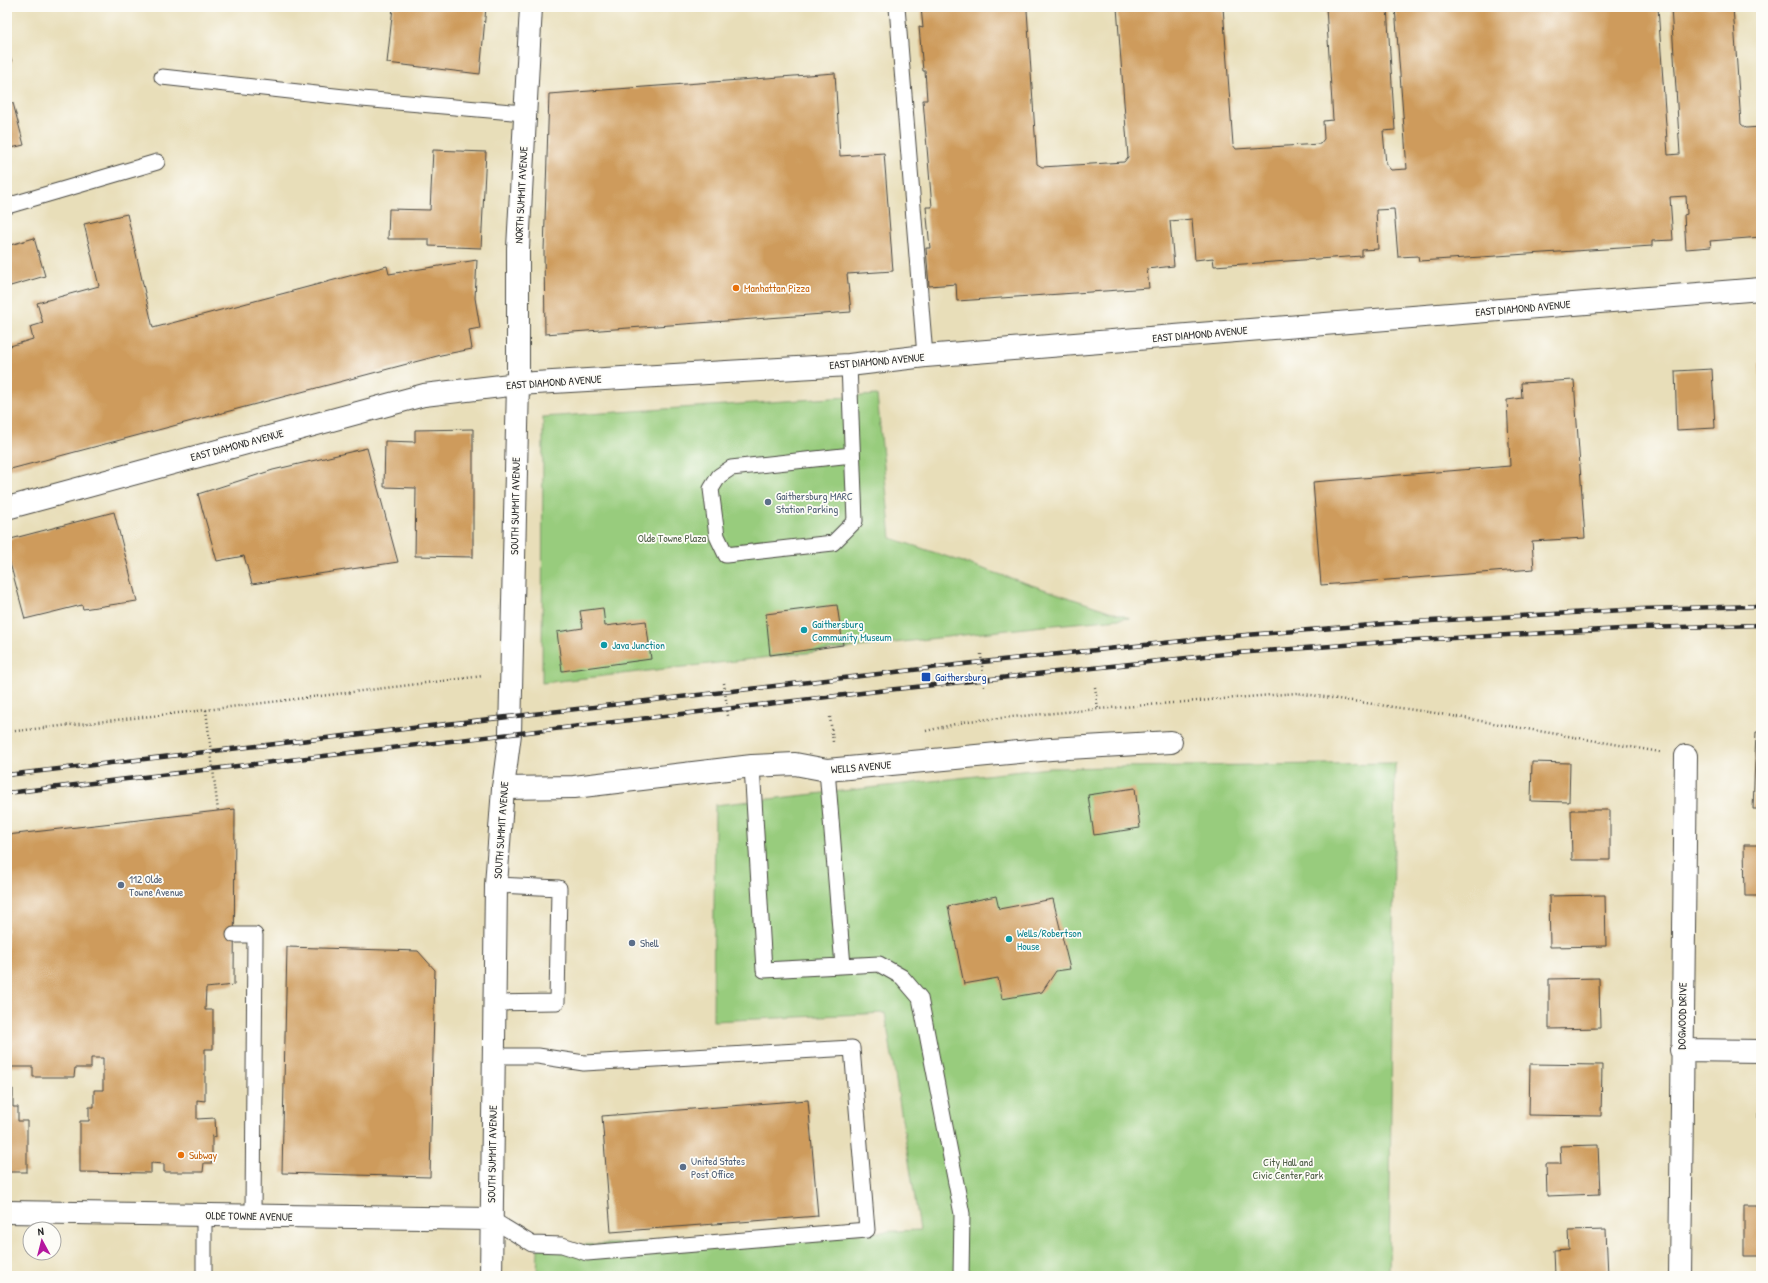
<svg xmlns="http://www.w3.org/2000/svg" width="1768" height="1283" viewBox="0 0 1768 1283" font-family="'Patrick Hand',sans-serif">
	<style>
		.green { fill: #98cc7d; stroke: #627c54 }
		.building { fill: #ce9b5b }
		.lines { fill: none; stroke-linecap: round; stroke-linejoin: round }
		.service-casing { stroke: #474640; stroke-width: 17 }
		.minor-casing { stroke: #474640; stroke-width: 24 }
		.tertiary-casing { stroke: #474640; stroke-width: 24 }
		.path { stroke: #474640; stroke-width: 2.5; stroke-dasharray: 1 3; stroke-linecap: butt }
		.service { stroke: #fff; stroke-width: 15 }
		.minor { stroke: #fff; stroke-width: 22 }
		.tertiary { stroke: #fff; stroke-width: 22 }
		.rail-casing { stroke: #2b2b2b; stroke-width: 4.5 }
		.rail { stroke: #fdfcf7; stroke-width: 3; stroke-dasharray: 9; stroke-linecap: butt }
		.path-bridge { stroke: #474640; stroke-width: 2.5; stroke-dasharray: 1 3; stroke-linecap: butt }
		.food-dot { fill: #e8710a; stroke: #fdfcf7; stroke-width: 1.5 }
		.service-dot { fill: #5c6f8a; stroke: #fdfcf7; stroke-width: 1.5 }
		.culture-dot { fill: #0f9aa8; stroke: #fdfcf7; stroke-width: 1.5 }
		.transit-dot { fill: #1a4fb4; stroke: #fdfcf7; stroke-width: 1.5 }
		.labels { text-anchor: middle; stroke-width: 3.5; stroke-linejoin: round; paint-order: stroke }
		.street-label { font-size: 11px; fill: #2b2b2b; stroke: #fdfcf7 }
		.food-label { font-size: 11px; fill: #c56008; stroke: #fdfcf7; text-anchor: start }
		.service-label { font-size: 11px; fill: #4e5e75; stroke: #fdfcf7; text-anchor: start }
		.park-label { font-size: 11px; fill: #4c5b44; stroke: #fdfcf7 }
		.culture-label { font-size: 11px; fill: #0d838f; stroke: #fdfcf7; text-anchor: start }
		.transit-label { font-size: 11px; fill: #164399; stroke: #fdfcf7; text-anchor: start }
	</style>
	<rect width="100%" height="100%" fill="#fdfcf7"/>
	<filter id="ink" filterUnits="userSpaceOnUse"><feTurbulence type="fractalNoise" baseFrequency=".025" numOctaves="2"/><feDisplacementMap in="SourceGraphic" scale="8" xChannelSelector="R" yChannelSelector="G"/><feConvolveMatrix kernelMatrix="1 2 1 2 8 2 1 2 1" color-interpolation-filters="sRGB"/></filter>
	<filter id="wash" filterUnits="userSpaceOnUse"><feTurbulence type="fractalNoise" baseFrequency=".012" numOctaves="4" result="noise"/><feDisplacementMap in="SourceGraphic" scale="16" xChannelSelector="R" yChannelSelector="G"/><feGaussianBlur stdDeviation="0.9" result="paint"/><feColorMatrix in="noise" values="0 0 0 0 0 0 0 0 0 0 0 0 0 0 0 0 0 1.4 0 .05"/><feComposite in="paint" operator="in"/></filter>
	<g filter="url(#wash)">
		<rect width="100%" height="100%" fill="#e8deb9"/>
		<path class="green" d="M877,395L891,538L1130,618L1043,626L542,683L543,417Z
			M1395,763L1389,1276H537L538,1247L920,1230L885,1013L713,1021L715,805L1049,768Z"/>
		<g id="blocks">
			<path class="building" d="M393,7H486L480,74L387,63Z
				M921,7H1029L1027,10L1037,164L1042,167L1124,162L1128,157L1117,7H1223L1233,145L1236,149L1320,144L1324,139L1323,121L1333,120L1326,7H1387L1395,130L1383,131L1386,164L1391,170L1407,169L1395,7H1658L1668,155L1680,154L1671,7H1733L1741,124L1746,128L1761,127V237L1710,241L1711,247L1686,249L1684,215L1687,214L1686,196L1670,197L1673,240L1652,241V246L1419,261L1418,256L1398,257L1394,209L1376,210L1378,249L1362,250V256L1214,266L1213,258L1195,260L1192,219L1170,221L1174,266L1147,269L1149,288L957,301L956,284L929,286L926,248H930L926,207H932L923,100H927L925,71H923L919,27L923,28Z
				M7,46L12,62L7,64Z
				M835,73L840,156L884,153L893,271L847,274L851,312L545,334L544,251L549,94Z
				M13,103L24,145L7,149V105Z
				M433,150L486,152L481,248L429,246V239H388L389,209L430,210Z
				M127,214L153,328L387,266L389,274L477,260L475,298L480,328L469,330L472,349L441,355L7,470V347L33,339L30,327L43,323L37,303L99,286L84,224Z
				M34,238L45,276L7,287V246Z
				M1759,363H1761V377H1760Z
				M1712,369L1715,428L1677,430L1675,371Z
				M1574,380L1585,538L1532,541L1534,569L1321,585L1313,482L1510,466L1507,400L1522,398L1521,383Z
				M473,429V557L415,556L416,488L384,487L385,441L415,442V430Z
				M367,448L398,562L252,584L244,556L217,561L198,494L273,470Z
				M114,512L137,601L83,609L82,605L25,619L7,552V540Z
				M837,605L843,645L770,655L766,614Z
				M603,608L605,626L646,621L651,659L562,671L557,632L583,628L580,611Z
				M1756,732H1761V809H1753Z
				M1532,762L1570,763L1569,802L1531,801Z
				M1135,788L1140,828L1094,835L1088,795Z
				M235,809L234,985L206,988L205,1010H213V1049H205V1101L197,1100V1119L215,1118L216,1137L212,1136V1163H204L203,1172H164V1164L151,1163V1173L80,1172V1121H89V1107H94V1090H103V1058H91V1068H75L74,1077H33V1067H7V835Z
				M1571,810H1610V860H1572Z
				M1744,845H1761V896H1745Z
				M1605,895L1606,946L1550,947L1549,896Z
				M996,896L999,909L1053,899L1070,969L1056,971L1042,992L1002,999L998,978L964,984L948,906Z
				M287,947L418,951L435,970L430,1177L282,1173Z
				M1599,978L1600,1028L1549,1029V979Z
				M1530,1064L1602,1065L1601,1116L1529,1115Z
				M7,1089H13V1107H18V1121H27V1172H7Z
				M808,1100L818,1216L611,1232L602,1116Z
				M1758,1113L1761,1114V1153H1758Z
				M1598,1145L1600,1194L1547,1196L1546,1164H1561L1560,1146Z
				M1744,1206H1761V1256H1744Z
				M1606,1230L1608,1276H1555L1554,1250L1569,1249L1568,1231Z"/>
		</g>
	</g>
	<g filter="url(#ink)">
		<use href="#blocks" fill-opacity="0" stroke="#474640" stroke-width="1"/>
		<g class="lines">
			<defs>
				<path id="service" d="M897,7L925,356
					M162,77L362,99L524,113
					M7,206L157,162
					M849,365L855,521L833,543L726,555L717,536L711,489L719,476L731,468L852,455
					M752,766L764,970L879,964L902,977L920,998L962,1214L961,1276
					M827,770L843,966
					M234,935H255L253,1216
					M495,1003L557,1002L559,888L496,885
					M491,1219L532,1244L562,1245L587,1253L867,1230L852,1048L584,1063L538,1056H494
					M204,1276V1215"/>
				<path id="minor" d="M503,788L574,787L752,766L795,764L827,770L1051,749L1171,742
					M1681,1050L1761,1051
					M1680,1276L1686,756"/>
				<path id="tertiary" d="M7,508L424,395L518,384L849,365L925,356L1761,289
					M7,1212L491,1219
					M491,1276L496,885L503,788L510,734L518,384V248L531,7"/>
			</defs>
			<use href="#service" class="service-casing"/>
			<use href="#minor" class="minor-casing"/>
			<use href="#tertiary" class="tertiary-casing"/>
			<path class="path" d="M981,654L984,687
				M724,683L728,716
				M1095,687L1098,709
				M830,717L833,742
				M926,731L968,721L1098,709L1297,693L1435,713L1660,752
				M7,732L206,710L483,676"/>
			<use href="#service" class="service"/>
			<use href="#minor" class="minor"/>
			<use href="#tertiary" class="tertiary"/>
			<defs>
				<path id="rail" d="M7,775L982,662L1221,637L1396,623L1641,609L1761,606
					M7,793L887,690L1224,654L1398,641L1640,628L1761,625"/>
			</defs>
			<use href="#rail" class="rail-casing"/>
			<use href="#rail" class="rail"/>
			<path class="path-bridge" d="M206,710L218,811"/>
		</g>
	</g>
	<g class="food-dot">
		<circle cx="736" cy="288" r="4"/>
		<circle cx="181" cy="1155" r="4"/>
	</g>
	<g class="service-dot">
		<circle cx="768" cy="502" r="4"/>
		<circle cx="121" cy="885" r="4"/>
		<circle cx="632" cy="943" r="4"/>
		<circle cx="683" cy="1167" r="4"/>
	</g>
	<g class="culture-dot">
		<circle cx="804" cy="630" r="4"/>
		<circle cx="604" cy="645" r="4"/>
		<circle cx="1009" cy="939" r="4"/>
	</g>
	<rect class="transit-dot" x="921" y="672" width="10" height="10" rx="2"/>
	<g class="labels">
		<g class="street-label">
			<text transform="translate(521 195) rotate(-87)" y="4">NORTH SUMMIT AVENUE</text>
			<text transform="translate(1523 308) rotate(-5)" y="4">EAST DIAMOND AVENUE</text>
			<text transform="translate(1200 334) rotate(-5)" y="4">EAST DIAMOND AVENUE</text>
			<text transform="translate(877 361) rotate(-5)" y="4">EAST DIAMOND AVENUE</text>
			<text transform="translate(554 382) rotate(-4)" y="4">EAST DIAMOND AVENUE</text>
			<text transform="translate(237 445) rotate(-15)" y="4">EAST DIAMOND AVENUE</text>
			<text transform="translate(515 506) rotate(-89)" y="4">SOUTH SUMMIT AVENUE</text>
			<text transform="translate(861 767) rotate(-5)" y="4">WELLS AVENUE</text>
			<text transform="translate(501 830) rotate(-86)" y="4">SOUTH SUMMIT AVENUE</text>
			<text transform="translate(1682 1016) rotate(-89)" y="4">DOGWOOD DRIVE</text>
			<text transform="translate(492 1154) rotate(-89)" y="4">SOUTH SUMMIT AVENUE</text>
			<text transform="translate(249 1216) rotate(1)" y="4">OLDE TOWNE AVENUE</text>
		</g>
		<g class="food-label">
			<text x="744" y="292">Manhattan Pizza</text>
			<text x="189" y="1159">Subway</text>
		</g>
		<g class="service-label">
			<text x="776" y="500">Gaithersburg MARC<tspan x="776" dy="13">Station Parking</tspan></text>
			<text x="129" y="883">112 Olde<tspan x="129" dy="13">Towne Avenue</tspan></text>
			<text x="640" y="947">Shell</text>
			<text x="691" y="1165">United States<tspan x="691" dy="13">Post Office</tspan></text>
		</g>
		<g class="park-label">
			<text x="672" y="542">Olde Towne Plaza</text>
			<text x="1288" y="1166">City Hall and<tspan x="1288" dy="13">Civic Center Park</tspan></text>
		</g>
		<g class="culture-label">
			<text x="812" y="628">Gaithersburg<tspan x="812" dy="13">Community Museum</tspan></text>
			<text x="612" y="649">Java Junction</text>
			<text x="1017" y="937">Wells/Robertson<tspan x="1017" dy="13">House</tspan></text>
		</g>
		<g class="transit-label">
			<text x="935" y="681">Gaithersburg</text>
		</g>
	</g>
	<rect width="1768" height="1283" fill="none" stroke="#fdfcf7" stroke-width="24"/>
	<g transform="translate(42 1241) rotate(353)"><circle r="19" fill="#fdfcf7" stroke="#a9a8a5"/>
	<path d="M0-3L7 15L0 10L-7 15Z" fill="#b5179e"/>
	<text y="-6" font-size="11" font-weight="bold" text-anchor="middle" fill="#2b2b2b">N</text>
	</g>
</svg>
